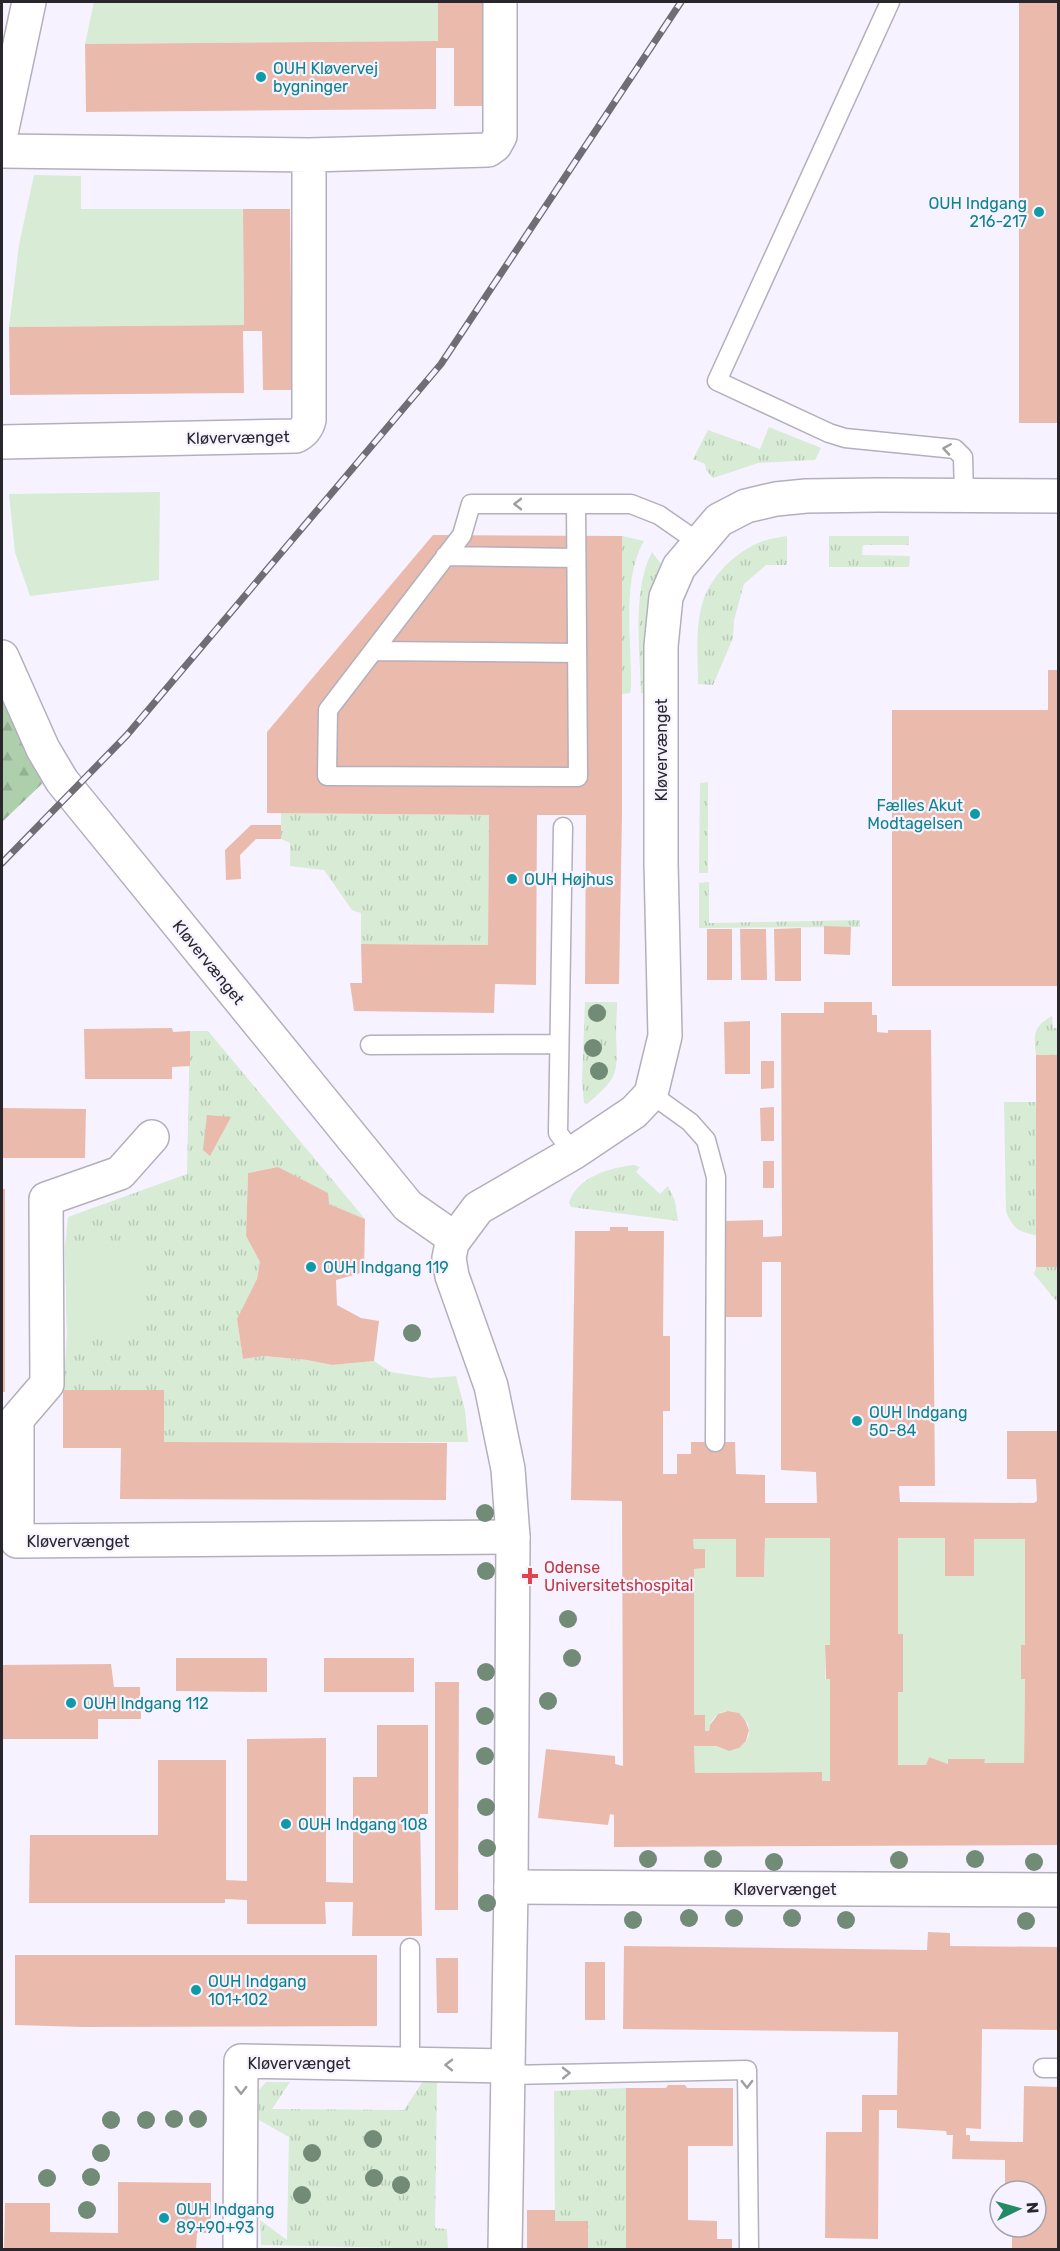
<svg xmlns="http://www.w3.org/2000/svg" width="1060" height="2251" viewBox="0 0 1060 2251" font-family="Rubik,sans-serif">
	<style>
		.grass { fill: url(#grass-tufts) }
		.forest { fill: url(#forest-firs) }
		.green { fill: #d7ebd5 }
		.building { fill: #eabbac; fill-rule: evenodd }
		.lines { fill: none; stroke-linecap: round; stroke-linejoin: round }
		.service-casing { stroke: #b4afbc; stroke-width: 21 }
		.minor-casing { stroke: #b4afbc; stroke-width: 36 }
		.tertiary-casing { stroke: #b4afbc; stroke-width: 36 }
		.service { stroke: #fff; stroke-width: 18 }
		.minor { stroke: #fff; stroke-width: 33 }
		.tertiary { stroke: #fff; stroke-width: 33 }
		.rail-casing { stroke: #706d75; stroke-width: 7 }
		.rail { stroke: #f7f2ff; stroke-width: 4.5; stroke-dasharray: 14; stroke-linecap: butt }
		.tree { fill: #728b77 }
		.oneway { stroke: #9f9ea0 }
		.culture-dot { fill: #0f9aa8; stroke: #f7f2ff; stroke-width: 2 }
		.health-dot { fill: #e0444e; stroke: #f7f2ff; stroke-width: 2 }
		.labels { text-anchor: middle; stroke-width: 4.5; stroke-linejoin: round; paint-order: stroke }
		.culture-label { font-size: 16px; fill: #0d838f; stroke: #f7f2ff; text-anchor: start }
		.street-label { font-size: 16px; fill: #29272c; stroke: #f7f2ff }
		.health-label { font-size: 16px; fill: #be3a42; stroke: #f7f2ff; text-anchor: start }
	</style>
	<defs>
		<pattern id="grass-tufts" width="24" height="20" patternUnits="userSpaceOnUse" patternTransform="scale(1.5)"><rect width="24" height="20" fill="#d7ebd5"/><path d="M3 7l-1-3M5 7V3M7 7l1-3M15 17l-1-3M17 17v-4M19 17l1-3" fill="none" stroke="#b9cab7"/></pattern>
		<pattern id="forest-firs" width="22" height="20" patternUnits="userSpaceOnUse" patternTransform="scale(1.5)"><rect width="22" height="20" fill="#aecfac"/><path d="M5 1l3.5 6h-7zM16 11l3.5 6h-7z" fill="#96b294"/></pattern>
	</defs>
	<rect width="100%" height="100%" fill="#f7f2ff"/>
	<path class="grass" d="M769,427L821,448L815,460L758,463L713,478L706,470L705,464L693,459L708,430L760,449Z
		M622,536L644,541C621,581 632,642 631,688L630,693L622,694Z
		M787,536V565H766L744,584L734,620L733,638L713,685L698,684C698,659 695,630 702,605C708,580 732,555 756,544C766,539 777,538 787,536Z
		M829,536H909V545H863L862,555L910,556L909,567H829Z
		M652,552L661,564V573L654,694L641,693C640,652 632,589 652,552Z
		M708,782V873H699L700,783Z
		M281,813L489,815L488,945L361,944V913L352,910L324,870L290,866V843L281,839Z
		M709,882V923L860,920V927L699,928V883Z
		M585,1002H617C617,1013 616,1024 616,1035C618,1074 618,1078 587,1104L584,1103L582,1082Z
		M1052,1016L1053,1028H1058V1055H1036C1034,1034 1032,1028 1052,1016Z
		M190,1031H208L365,1219L329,1204L278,1167L248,1173L246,1236L260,1262L257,1279L237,1319L243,1359L264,1356L307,1360L332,1365L374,1361L390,1372L430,1378L456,1376L465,1410L468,1442H164V1390H63L67,1335L65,1247L68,1217L187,1174Z
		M1004,1102H1036V1235C1018,1232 1014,1229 1006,1212Z
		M633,1165L640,1167L636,1172L660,1194L668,1186L675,1201L678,1221L571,1207L569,1203C577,1177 609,1168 633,1165Z
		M1036,1267H1058V1303L1034,1274Z
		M423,2081L437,2082L435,2228L447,2229L448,2249L261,2245L260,2220L287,2240L289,2137L259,2120V2090L266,2082H290L272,2109L404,2110Z
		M626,2088V2249H588L555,2221L554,2091Z"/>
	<path class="forest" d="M2,693L46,780L2,822Z"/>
	<path class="green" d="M94,2H438V41L85,44Z
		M34,175L81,176V209H243L244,325L9,327L19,245Z
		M160,492L159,580L30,596L15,552L9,494Z
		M143,1245L145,1333L67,1335L65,1247Z
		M765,1538H830V1645L825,1646V1679H830V1781H822V1772L695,1773L694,1746C700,1746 708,1745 714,1746C720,1747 725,1751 732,1750C738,1749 744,1745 747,1740C760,1713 713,1696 709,1731H705V1715H694V1569L705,1568V1549H694L693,1539H736L764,1577Z
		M898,1538H945V1576H974V1539H1025V1645H1021V1679H1025L1024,1763H984V1759H948V1764L929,1757L926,1765H898V1692L903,1634H898Z"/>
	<path class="building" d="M438,2H483L484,106H454V48H436V109L86,112L85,44L438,41Z
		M1019,2H1058V423H1019Z
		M243,209H290L292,390H263L262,331H243L244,393L10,395L9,327L244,325Z
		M433,535L622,536V815L619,984H585L586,815H537L536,985L495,984L494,1013L354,1011L350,983H362L361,944L488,945L489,815L267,813V732Z
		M1048,670H1058V986H892V710H1048Z
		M251,825H281V839H256L240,855L241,879L226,880L225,850Z
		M824,926L851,927L850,955L824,954Z
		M801,928V981H775L774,929Z
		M707,929H732V980H707Z
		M740,929H766L767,980H741Z
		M824,1002H872V1015H877V1032L888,1033V1030H931L935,1486H899L900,1502L1034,1503L1037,1501L1036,1479H1007V1431H1058V1845L614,1847V1815L610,1814L608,1825L538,1818L546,1749L615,1756V1764L623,1766L622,1501L571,1500L575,1231H610V1227H628V1231H664L663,1336H670V1411H663V1474H677V1454H691V1442H735L736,1474L765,1475V1503H817L816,1472L781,1470V1262H762V1317H724V1221L763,1220V1237L782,1236L781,1013H824ZM765,1538H830V1645H825L826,1679H830V1781H822V1772L695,1773L694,1746H716L729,1751L739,1748L746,1741L749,1730L745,1720L739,1713L728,1711L718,1714L710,1725L709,1731H705V1715H694V1569L705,1568V1549H694L693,1539H736V1577H764ZM898,1538H945V1576H974V1539H1025V1645H1021V1679H1025L1024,1763H984L985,1759H948V1764L929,1757L926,1765H898V1692H903V1634H898Z
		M750,1021V1074H725L724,1022Z
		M172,1028L173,1032L190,1031V1066L172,1067V1079H85L84,1029Z
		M1036,1055H1058V1267H1036Z
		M761,1061H774V1088L761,1089Z
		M774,1107V1141H761L760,1108Z
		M2,1108L86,1109L85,1158H2Z
		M207,1115L231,1117L210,1156L203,1150Z
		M763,1161H774V1188H763Z
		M278,1167L328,1193L329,1204L365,1219L364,1272L336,1280L337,1305L361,1318L379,1321L374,1361L332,1365L307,1360L264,1356L243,1359L237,1319L257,1279L260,1262L246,1236L248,1173Z
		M2,1189H5V1392H2Z
		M63,1390H164V1442L447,1443L446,1500L120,1499L121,1448H63Z
		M176,1658H267V1692L176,1691Z
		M324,1658H414V1692H324Z
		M111,1664L114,1687H140L141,1719H98V1739H2V1665Z
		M435,1682H459L458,1910H435Z
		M377,1725H428V1814H420L422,1936H352L353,1902H325L326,1924H247V1900L225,1899V1903H29L30,1835H158V1760H226V1880L247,1881V1739L326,1738V1882L353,1883V1777H377Z
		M928,1932L950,1933V1946L1058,1947V2030L982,2029L981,2129L966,2128V2135H970V2141L1023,2142L1024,2086L1058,2087V2250H1012V2231H1005V2227H1036V2191H1005V2160L952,2159L953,2135H947L946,2131L897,2128V2110H879L878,2239L825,2238L826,2132H862V2095H897L898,2032L623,2029L624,1946L927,1950Z
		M15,1955H377V2026L83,2027L15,2025Z
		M436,1958H458V2013H437Z
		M585,1962H605V2020H585Z
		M668,2085H685L687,2088H733V2146H688V2220L717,2221V2239H732V2250H626V2088H666Z
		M118,2182L211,2183V2233H197L196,2250H4L5,2203H50V2232L118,2233Z
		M527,2210H555V2221H588V2250H527Z"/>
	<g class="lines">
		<defs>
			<path id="service" d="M890,2C832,128 774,254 717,381L829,433L845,438L955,449L963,457L964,496
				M576,504L578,777L327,776L328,710L462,535L471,504H631L659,515L698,542
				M445,556L576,558
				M373,651L577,653
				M563,827L558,1133L573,1153
				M370,1045L559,1044
				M651,1094L690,1122L706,1140L716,1177L715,1442
				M410,1948V2065
				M1043,2068H1058
				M508,2075L747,2070L749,2250"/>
			<path id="minor" d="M2,129L29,2
				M2,151L309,155L488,150L495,145L500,136V2
				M2,442L296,436C304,432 307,428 309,420V155
				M2,657L43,749L62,781L408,1206L454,1238
				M152,1137L120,1173L46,1199L47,1384L17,1419V1541L513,1537
				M511,1887L1058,1890
				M240,2250L241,2061L507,2066"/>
			<path id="tertiary" d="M505,2250L511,1887L513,1537L508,1469L491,1386L452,1276L449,1258L452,1243L478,1208L573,1153L634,1112L651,1094L665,1036L661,863V646L666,597L679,567L719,520L746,506L776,499L806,496L879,495L1058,496"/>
		</defs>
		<use href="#service" class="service-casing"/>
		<use href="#minor" class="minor-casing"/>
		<use href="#tertiary" class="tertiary-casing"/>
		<use href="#service" class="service"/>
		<use href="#minor" class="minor"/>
		<use href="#tertiary" class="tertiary"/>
		<defs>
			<path id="rail" d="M2,863L127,735L441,364L681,2"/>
		</defs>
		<use href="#rail" class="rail-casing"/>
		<use href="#rail" class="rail"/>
	</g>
	<g class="tree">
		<circle cx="597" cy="1013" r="9"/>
		<circle cx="593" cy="1048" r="9"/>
		<circle cx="599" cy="1071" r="9"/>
		<circle cx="412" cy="1333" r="9"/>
		<circle cx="485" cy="1513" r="9"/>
		<circle cx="486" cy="1571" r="9"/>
		<circle cx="568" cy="1619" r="9"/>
		<circle cx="572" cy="1658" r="9"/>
		<circle cx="486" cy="1672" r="9"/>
		<circle cx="548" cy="1701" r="9"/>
		<circle cx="485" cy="1716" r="9"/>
		<circle cx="485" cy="1756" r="9"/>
		<circle cx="486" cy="1807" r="9"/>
		<circle cx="487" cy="1848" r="9"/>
		<circle cx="648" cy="1859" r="9"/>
		<circle cx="713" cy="1859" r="9"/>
		<circle cx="975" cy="1859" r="9"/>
		<circle cx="899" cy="1860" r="9"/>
		<circle cx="774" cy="1862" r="9"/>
		<circle cx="1034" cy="1862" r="9"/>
		<circle cx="487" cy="1903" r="9"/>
		<circle cx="689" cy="1918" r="9"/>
		<circle cx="734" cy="1918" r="9"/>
		<circle cx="792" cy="1918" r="9"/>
		<circle cx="633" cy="1920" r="9"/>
		<circle cx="846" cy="1920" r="9"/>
		<circle cx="1026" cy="1921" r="9"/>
		<circle cx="174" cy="2119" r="9"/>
		<circle cx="198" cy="2119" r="9"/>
		<circle cx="111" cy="2120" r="9"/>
		<circle cx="146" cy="2120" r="9"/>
		<circle cx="373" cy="2139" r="9"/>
		<circle cx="101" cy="2153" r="9"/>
		<circle cx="312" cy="2153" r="9"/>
		<circle cx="91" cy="2177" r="9"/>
		<circle cx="47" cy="2178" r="9"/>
		<circle cx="374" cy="2178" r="9"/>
		<circle cx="401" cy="2185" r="9"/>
		<circle cx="302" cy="2195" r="9"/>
		<circle cx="87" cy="2210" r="9"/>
	</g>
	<defs><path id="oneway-chevron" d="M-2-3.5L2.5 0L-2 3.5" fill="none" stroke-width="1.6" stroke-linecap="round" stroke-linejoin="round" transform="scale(1.5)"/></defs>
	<g class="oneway">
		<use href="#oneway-chevron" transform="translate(947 449) rotate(-171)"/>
		<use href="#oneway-chevron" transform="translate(518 504) rotate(180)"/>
		<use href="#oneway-chevron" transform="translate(449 2065) rotate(-179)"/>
		<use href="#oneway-chevron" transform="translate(566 2073) rotate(-1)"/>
		<use href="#oneway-chevron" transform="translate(747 2084) rotate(89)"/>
		<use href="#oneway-chevron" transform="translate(241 2090) rotate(90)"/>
	</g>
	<g class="culture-dot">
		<circle cx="261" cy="77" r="6"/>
		<circle cx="1039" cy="212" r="6"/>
		<circle cx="975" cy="814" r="6"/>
		<circle cx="512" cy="879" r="6"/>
		<circle cx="311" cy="1267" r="6"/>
		<circle cx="857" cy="1421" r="6"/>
		<circle cx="71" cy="1703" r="6"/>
		<circle cx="286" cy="1824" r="6"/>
		<circle cx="196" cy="1990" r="6"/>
		<circle cx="164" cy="2218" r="6"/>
	</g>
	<path class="health-dot" d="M527 1567h6v6h6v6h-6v6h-6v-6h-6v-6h6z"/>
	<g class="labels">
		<g class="culture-label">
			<text x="273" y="74">OUH Kløvervej<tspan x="273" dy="18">bygninger</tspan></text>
			<text x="1027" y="209" text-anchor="end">OUH Indgang<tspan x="1027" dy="18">216-217</tspan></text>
			<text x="963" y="811" text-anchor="end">Fælles Akut<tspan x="963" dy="18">Modtagelsen</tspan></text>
			<text x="524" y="885">OUH Højhus</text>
			<text x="323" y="1273">OUH Indgang 119</text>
			<text x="869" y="1418">OUH Indgang<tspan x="869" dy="18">50-84</tspan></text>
			<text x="83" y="1709">OUH Indgang 112</text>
			<text x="298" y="1830">OUH Indgang 108</text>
			<text x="208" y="1987">OUH Indgang<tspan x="208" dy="18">101+102</tspan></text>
			<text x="176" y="2215">OUH Indgang<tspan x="176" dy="18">89+90+93</tspan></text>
		</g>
		<g class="street-label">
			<text transform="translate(238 437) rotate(-1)" y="6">Kløvervænget</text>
			<text transform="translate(661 750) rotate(-90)" y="6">Kløvervænget</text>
			<text transform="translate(209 962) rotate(51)" y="6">Kløvervænget</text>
			<text x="78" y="1547">Kløvervænget</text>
			<text x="785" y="1895">Kløvervænget</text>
			<text x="299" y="2069">Kløvervænget</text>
		</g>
		<g class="health-label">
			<text x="544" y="1573">Odense<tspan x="544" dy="18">Universitetshospital</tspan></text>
		</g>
	</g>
	<rect width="1060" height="2251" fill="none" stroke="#29272c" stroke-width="6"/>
	<g transform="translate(1018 2209) rotate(85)"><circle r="28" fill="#f7f2ff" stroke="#a5a1ab" stroke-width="1.5"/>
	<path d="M0-4.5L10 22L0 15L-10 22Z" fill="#248a66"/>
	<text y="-9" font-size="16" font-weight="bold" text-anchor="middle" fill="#29272c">N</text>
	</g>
</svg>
